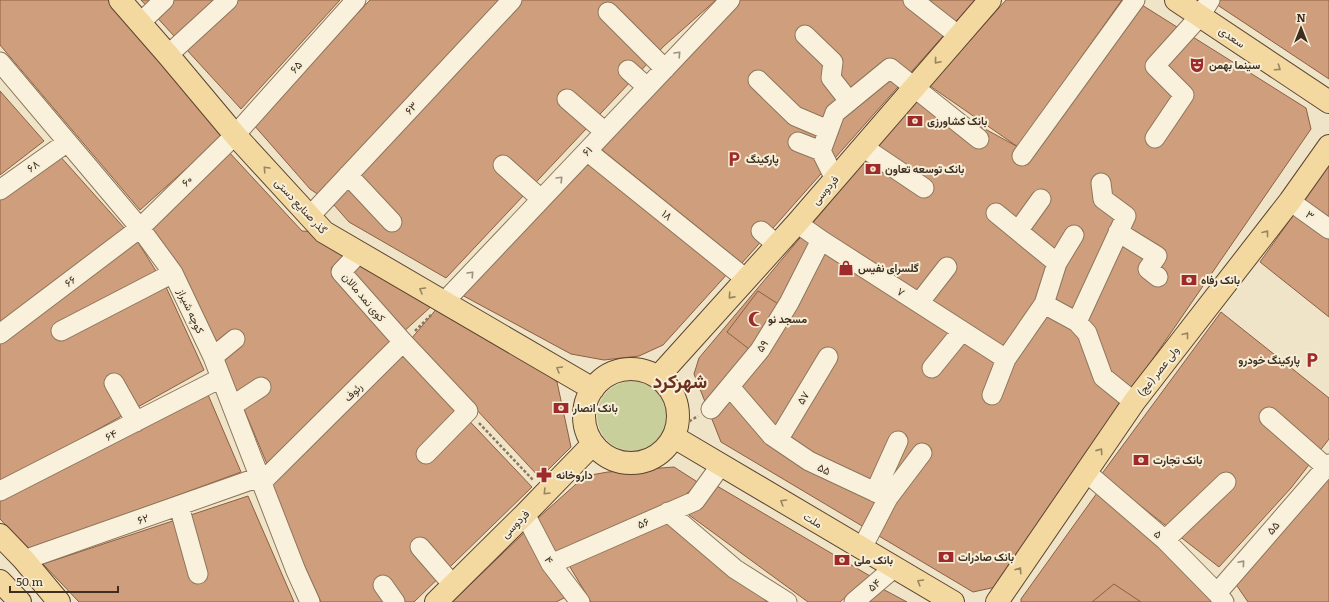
<svg xmlns="http://www.w3.org/2000/svg" width="1329" height="602" viewBox="0 0 1329 602" font-family="Literata,Vazirmatn,serif">
	<style>
		.green { fill: #c9cf9b }
		.building { fill: #cf9f7d; stroke: #8d5f41 }
		.lines { fill: none; stroke-linecap: round; stroke-linejoin: round }
		.minor-casing { stroke: #8d765c; stroke-width: 21 }
		.major-casing { stroke: #5b4430; stroke-width: 24 }
		.path { stroke: #8d765c; stroke-width: 2.5; stroke-dasharray: 3 2; stroke-linecap: butt }
		.minor { stroke: #faf1dc; stroke-width: 19 }
		.major { stroke: #f3d9a0; stroke-width: 22 }
		.oneway { stroke: #9c907e }
		.oneway2 { stroke: #988460 }
		.labels { text-anchor: middle; stroke-width: 4; stroke-linejoin: round; paint-order: stroke }
		.street-label { font-size: 11px; fill: #3d2e20; stroke: #f7eed8 }
		.poi-label { font-size: 11px; font-weight: bold; fill: #3d2e20; stroke: #f7eed8; text-anchor: start }
		.town-label { font-size: 19px; font-weight: bold; fill: #6b2e1e; stroke: #f7eed8 }
	</style>
	<rect width="100%" height="100%" fill="#f0e4c8"/>
	<path class="green" d="M597 416a35 35 0 1 1 70 0a35 35 0 1 1-70 0Z"/>
	<path class="building" d="M0,0H108L224,135L140,210L0,45Z
		M141,0H340L241,109Z
		M370,0H716L664,46L446,278L349,222L334,205L310,189L253,124Z
		M734,0H975L742,263L601,149Z
		M1006,0H1122L1018,147L930,86Z
		M1122,0H1134L1306,108L1311,129L996,587L973,592L721,442L694,374L699,358L921,94L1018,147Z
		M1219,0H1329V79L1216,4Z
		M0,91L44,141L0,175Z
		M228,151L302,231L316,232L349,253L331,268L390,341L267,464L212,333L168,250L147,227Z
		M58,154L126,230L0,325V198Z
		M586,163L729,272L663,345L639,356L604,360L571,354L460,294Z
		M1329,165V317L1260,262Z
		M136,239L166,287L204,370L0,484V342Z
		M357,262L435,303L401,334L351,275Z
		M758,291L783,307L753,352L727,332Z
		M439,306L538,367L557,382L571,447L540,478L411,339Z
		M1221,312L1329,398V439L1291,488L1219,567L1101,475Z
		M402,350L532,487L414,602H321L267,483Z
		M206,390L241,472L29,550L0,519V498Z
		M674,467L699,483L678,501L555,553L537,519L585,476L608,472Z
		M1329,472V602H1248L1235,583Z
		M717,486L870,576L840,602H808L685,512Z
		M1097,493L1164,550L1215,602H1021V599Z
		M248,496L294,602H79L43,564Z
		M666,517L740,577L767,602H591L567,562Z
		M525,532L568,596L556,602H452Z
		M1114,584L1141,602H1092Z
		M877,586L907,602H859Z"/>
	<g class="lines">
		<defs>
			<path id="minor" d="M913,0L959,36
				M608,12L665,69
				M140,23L164,0
				M805,35L833,62L831,78L849,101
				M168,55L228,0
				M0,62L140,228L173,273L213,357L296,571L310,602
				M628,70L647,87
				M758,80L795,116L828,130
				M567,99L605,132
				M1155,138L1184,95L1155,66L1200,16L1210,0
				M798,142L821,151
				M863,147L924,188
				M587,151L746,279
				M1022,156L1135,0
				M503,165L541,199
				M348,175L392,222
				M835,179L821,151L835,113L890,68L979,139
				M0,190L66,143
				M1290,201L1329,229
				M310,216L512,0
				M797,223L821,240L1006,359
				M761,231L777,245
				M1018,231L1041,199
				M1118,232L1157,256L1148,269L1158,277
				M359,253L341,272L403,342L468,411L426,454
				M1057,263L1074,235
				M444,302L730,0
				M919,303L947,267
				M1044,304L1077,322L1087,333L1103,377L1134,402
				M1077,322L1126,216L1103,199L1101,183
				M61,331L173,273
				M0,334L140,228L235,135L356,0
				M213,357L235,339
				M932,368L962,331
				M114,383L136,422
				M730,387L772,436L809,461L888,498L862,548
				M992,395L1006,359L1044,304L1057,263L996,213
				M232,406L261,387
				M711,409L760,350L789,303L821,240
				M1269,417L1326,467
				M778,440L828,357
				M1086,472L1165,540L1217,593L1224,602
				M0,491L221,378
				M875,492L898,441
				M888,498L922,453
				M179,506L198,574
				M668,512L735,569L787,602
				M525,514L551,564L580,602
				M1165,540L1226,482
				M420,547L453,585
				M24,560L254,479L262,482L403,342
				M551,564L695,501L721,465
				M383,585L395,602
				M1217,593L1329,464
				M854,602L895,567"/>
			<path id="major" d="M120,0L168,55L235,135L324,232L593,389
				M1176,0L1329,102
				M584 416a47 47 0 1 1 94 0a47 47 0 1 1-94 0Z
				M658,377L797,223L990,0
				M674,437L953,602
				M0,535L24,560L59,602
				M0,581L20,602
				M436,602L525,514L593,444
				M997,602L1134,402L1290,201L1329,146"/>
		</defs>
		<use href="#minor" class="minor-casing"/>
		<use href="#major" class="major-casing"/>
		<path class="path" d="M415,331L431,315
			M479,423L533,480
			M685,424L698,416"/>
		<use href="#minor" class="minor"/>
		<use href="#major" class="major"/>
	</g>
	<defs><path id="oneway-chevron" d="M-2-3.5L2.5 0L-2 3.5" fill="none" stroke-width="1.6" stroke-linecap="round" stroke-linejoin="round"/></defs>
	<g class="oneway">
		<use href="#oneway-chevron" transform="translate(678 54) rotate(-47)"/>
		<use href="#oneway-chevron" transform="translate(560 179) rotate(-46)"/>
		<use href="#oneway-chevron" transform="translate(471 274) rotate(-47)"/>
		<use href="#oneway-chevron" transform="translate(1242 563) rotate(-49)"/>
	</g>
	<g class="oneway2">
		<use href="#oneway-chevron" transform="translate(937 61) rotate(131)"/>
		<use href="#oneway-chevron" transform="translate(1278 68) rotate(34)"/>
		<use href="#oneway-chevron" transform="translate(266 169) rotate(-133)"/>
		<use href="#oneway-chevron" transform="translate(1266 233) rotate(-52)"/>
		<use href="#oneway-chevron" transform="translate(422 290) rotate(-150)"/>
		<use href="#oneway-chevron" transform="translate(731 296) rotate(132)"/>
		<use href="#oneway-chevron" transform="translate(1186 335) rotate(-52)"/>
		<use href="#oneway-chevron" transform="translate(559 369) rotate(-150)"/>
		<use href="#oneway-chevron" transform="translate(1100 451) rotate(-55)"/>
		<use href="#oneway-chevron" transform="translate(546 492) rotate(134)"/>
		<use href="#oneway-chevron" transform="translate(783 502) rotate(-149)"/>
		<use href="#oneway-chevron" transform="translate(1019 570) rotate(-56)"/>
		<use href="#oneway-chevron" transform="translate(920 582) rotate(-149)"/>
	</g>
	<defs>
		<symbol id="theatre-bare" viewBox="-9 -9 18 18"><path d="M-5-5.5Q0-4 5-5.5V0Q5 5 0 6Q-5 5-5 0ZM-3.3-2.5H-1v1.5H-3.3ZM1-2.5H3.3v1.5H1ZM-2.8 1Q0 5.5 2.8 1Z" fill="#9e2a2b" stroke="#f7eed8" stroke-width="2.5" paint-order="stroke"/></symbol>
		<symbol id="bank-bare" viewBox="-9 -9 18 18"><path d="M-6-4H6V4H-6ZM0-2.3a2.3 2.3 0 1 0 0 4.6a2.3 2.3 0 1 0 0-4.6Z" fill="#9e2a2b" stroke="#f7eed8" stroke-width="2.5" paint-order="stroke"/></symbol>
		<symbol id="parking-bare" viewBox="-9 -9 18 18"><path d="M-3.5-5.5H1a3.5 3.5 0 0 1 0 7H-1V5.5H-3.5ZM-1-3.4V-.6H.8a1.4 1.4 0 0 0 0-2.8Z" fill="#9e2a2b" stroke="#f7eed8" stroke-width="2.5" paint-order="stroke"/></symbol>
		<symbol id="shop-bare" viewBox="-9 -9 18 18"><path d="M-5-2.5h2.3a2.7 3.5 0 0 1 5.4 0H5L5.5 6h-11ZM-1.5-2.5h3a1.5 2.3 0 0 0-3 0Z" fill="#9e2a2b" stroke="#f7eed8" stroke-width="2.5" paint-order="stroke"/></symbol>
		<symbol id="mosque-bare" viewBox="-9 -9 18 18"><path d="M3.5-4.9A6 6 0 1 0 3.5 4.9A5 5 0 1 1 3.5-4.9Z" fill="#9e2a2b" stroke="#f7eed8" stroke-width="2.5" paint-order="stroke"/></symbol>
		<symbol id="pharmacy-bare" viewBox="-9 -9 18 18"><path d="M-2-6h4v4h4v4h-4v4h-4v-4h-4v-4h4Z" fill="#9e2a2b" stroke="#f7eed8" stroke-width="2.5" paint-order="stroke"/></symbol>
	</defs>
	<g fill-rule="evenodd">
		<use href="#theatre-bare" x="1186" y="54" width="22" height="22"/>
		<use href="#bank-bare" x="904" y="110" width="22" height="22"/>
		<use href="#parking-bare" x="723" y="148" width="22" height="22"/>
		<use href="#bank-bare" x="862" y="158" width="22" height="22"/>
		<use href="#shop-bare" x="835" y="257" width="22" height="22"/>
		<use href="#bank-bare" x="1178" y="269" width="22" height="22"/>
		<use href="#mosque-bare" x="745" y="308" width="22" height="22"/>
		<use href="#parking-bare" x="1301" y="349" width="22" height="22"/>
		<use href="#bank-bare" x="550" y="397" width="22" height="22"/>
		<use href="#bank-bare" x="1130" y="449" width="22" height="22"/>
		<use href="#pharmacy-bare" x="533" y="464" width="22" height="22"/>
		<use href="#bank-bare" x="935" y="546" width="22" height="22"/>
		<use href="#bank-bare" x="831" y="549" width="22" height="22"/>
	</g>
	<g class="labels">
		<g class="street-label">
			<text transform="translate(1232 37) rotate(34)" y="4">سعدی</text>
			<text transform="translate(296 67) rotate(-48)" y="4">۶۵</text>
			<text transform="translate(411 108) rotate(-47)" y="4">۶۳</text>
			<text transform="translate(587 151) rotate(-46)" y="4">۶۱</text>
			<text transform="translate(33 166) rotate(-36)" y="4">۶۸</text>
			<text transform="translate(187 181) rotate(-45)" y="4">۶۰</text>
			<text transform="translate(825 190) rotate(-49)" y="4">فردوسی</text>
			<text transform="translate(301 206) rotate(47)" y="4">گذر صنایع دستی</text>
			<text transform="translate(667 215) rotate(39)" y="4">۱۸</text>
			<text transform="translate(1310 215) rotate(36)" y="4">۳</text>
			<text transform="translate(70 281) rotate(-37)" y="4">۶۶</text>
			<text transform="translate(901 292) rotate(33)" y="4">۷</text>
			<text transform="translate(364 297) rotate(50)" y="4">کوی نمد مالان</text>
			<text transform="translate(191 311) rotate(65)" y="4">کوچه شیراز</text>
			<text transform="translate(762 346) rotate(-56)" y="4">۵۹</text>
			<text transform="translate(1158 371) rotate(-52)" y="4">ولی عصر (عج)</text>
			<text transform="translate(353 392) rotate(-45)" y="4">رئوف</text>
			<text transform="translate(803 398) rotate(-59)" y="4">۵۷</text>
			<text transform="translate(111 435) rotate(-27)" y="4">۶۴</text>
			<text transform="translate(824 469) rotate(25)" y="4">۵۵</text>
			<text transform="translate(143 519) rotate(-19)" y="4">۶۲</text>
			<text transform="translate(813 520) rotate(31)" y="4">ملت</text>
			<text transform="translate(643 523) rotate(-24)" y="4">۵۶</text>
			<text transform="translate(515 524) rotate(-45)" y="4">فردوسی</text>
			<text transform="translate(1273 528) rotate(-49)" y="4">۵۵</text>
			<text transform="translate(1158 534) rotate(41)" y="4">۵</text>
			<text transform="translate(549 560) rotate(60)" y="4">۴</text>
			<text transform="translate(874 585) rotate(-40)" y="4">۵۴</text>
		</g>
		<g class="poi-label">
			<text x="1209" y="69">سینما بهمن</text>
			<text x="927" y="125">بانک کشاورزی</text>
			<text x="746" y="163">پارکینگ</text>
			<text x="885" y="173">بانک توسعه تعاون</text>
			<text x="858" y="272">گلسرای نفیس</text>
			<text x="1201" y="284">بانک رفاه</text>
			<text x="768" y="323">مسجد نو</text>
			<text x="1300" y="364" text-anchor="end">پارکینگ خودرو</text>
			<text x="573" y="412">بانک انصار</text>
			<text x="1153" y="464">بانک تجارت</text>
			<text x="556" y="479">داروخانه</text>
			<text x="958" y="561">بانک صادرات</text>
			<text x="854" y="564">بانک ملی</text>
		</g>
		<g class="town-label">
			<text x="680" y="388">شهرکرد</text>
		</g>
	</g>
	<g transform="translate(1301 28)" stroke="#f7eed8" stroke-width="3" paint-order="stroke">
	<path d="M0-3L7 15L0 10L-7 15Z" fill="#3d2e20"/>
	<text y="-6" font-size="11" font-weight="bold" text-anchor="middle" fill="#3d2e20">N</text>
	</g>
	<path d="M10 586v6h108v-6" fill="none" stroke="#3d2e20" stroke-width="2"/>
	<text x="16" y="586" font-size="12" fill="#3d2e20" stroke="#f7eed8" stroke-width="3" paint-order="stroke">50 m</text>
</svg>
